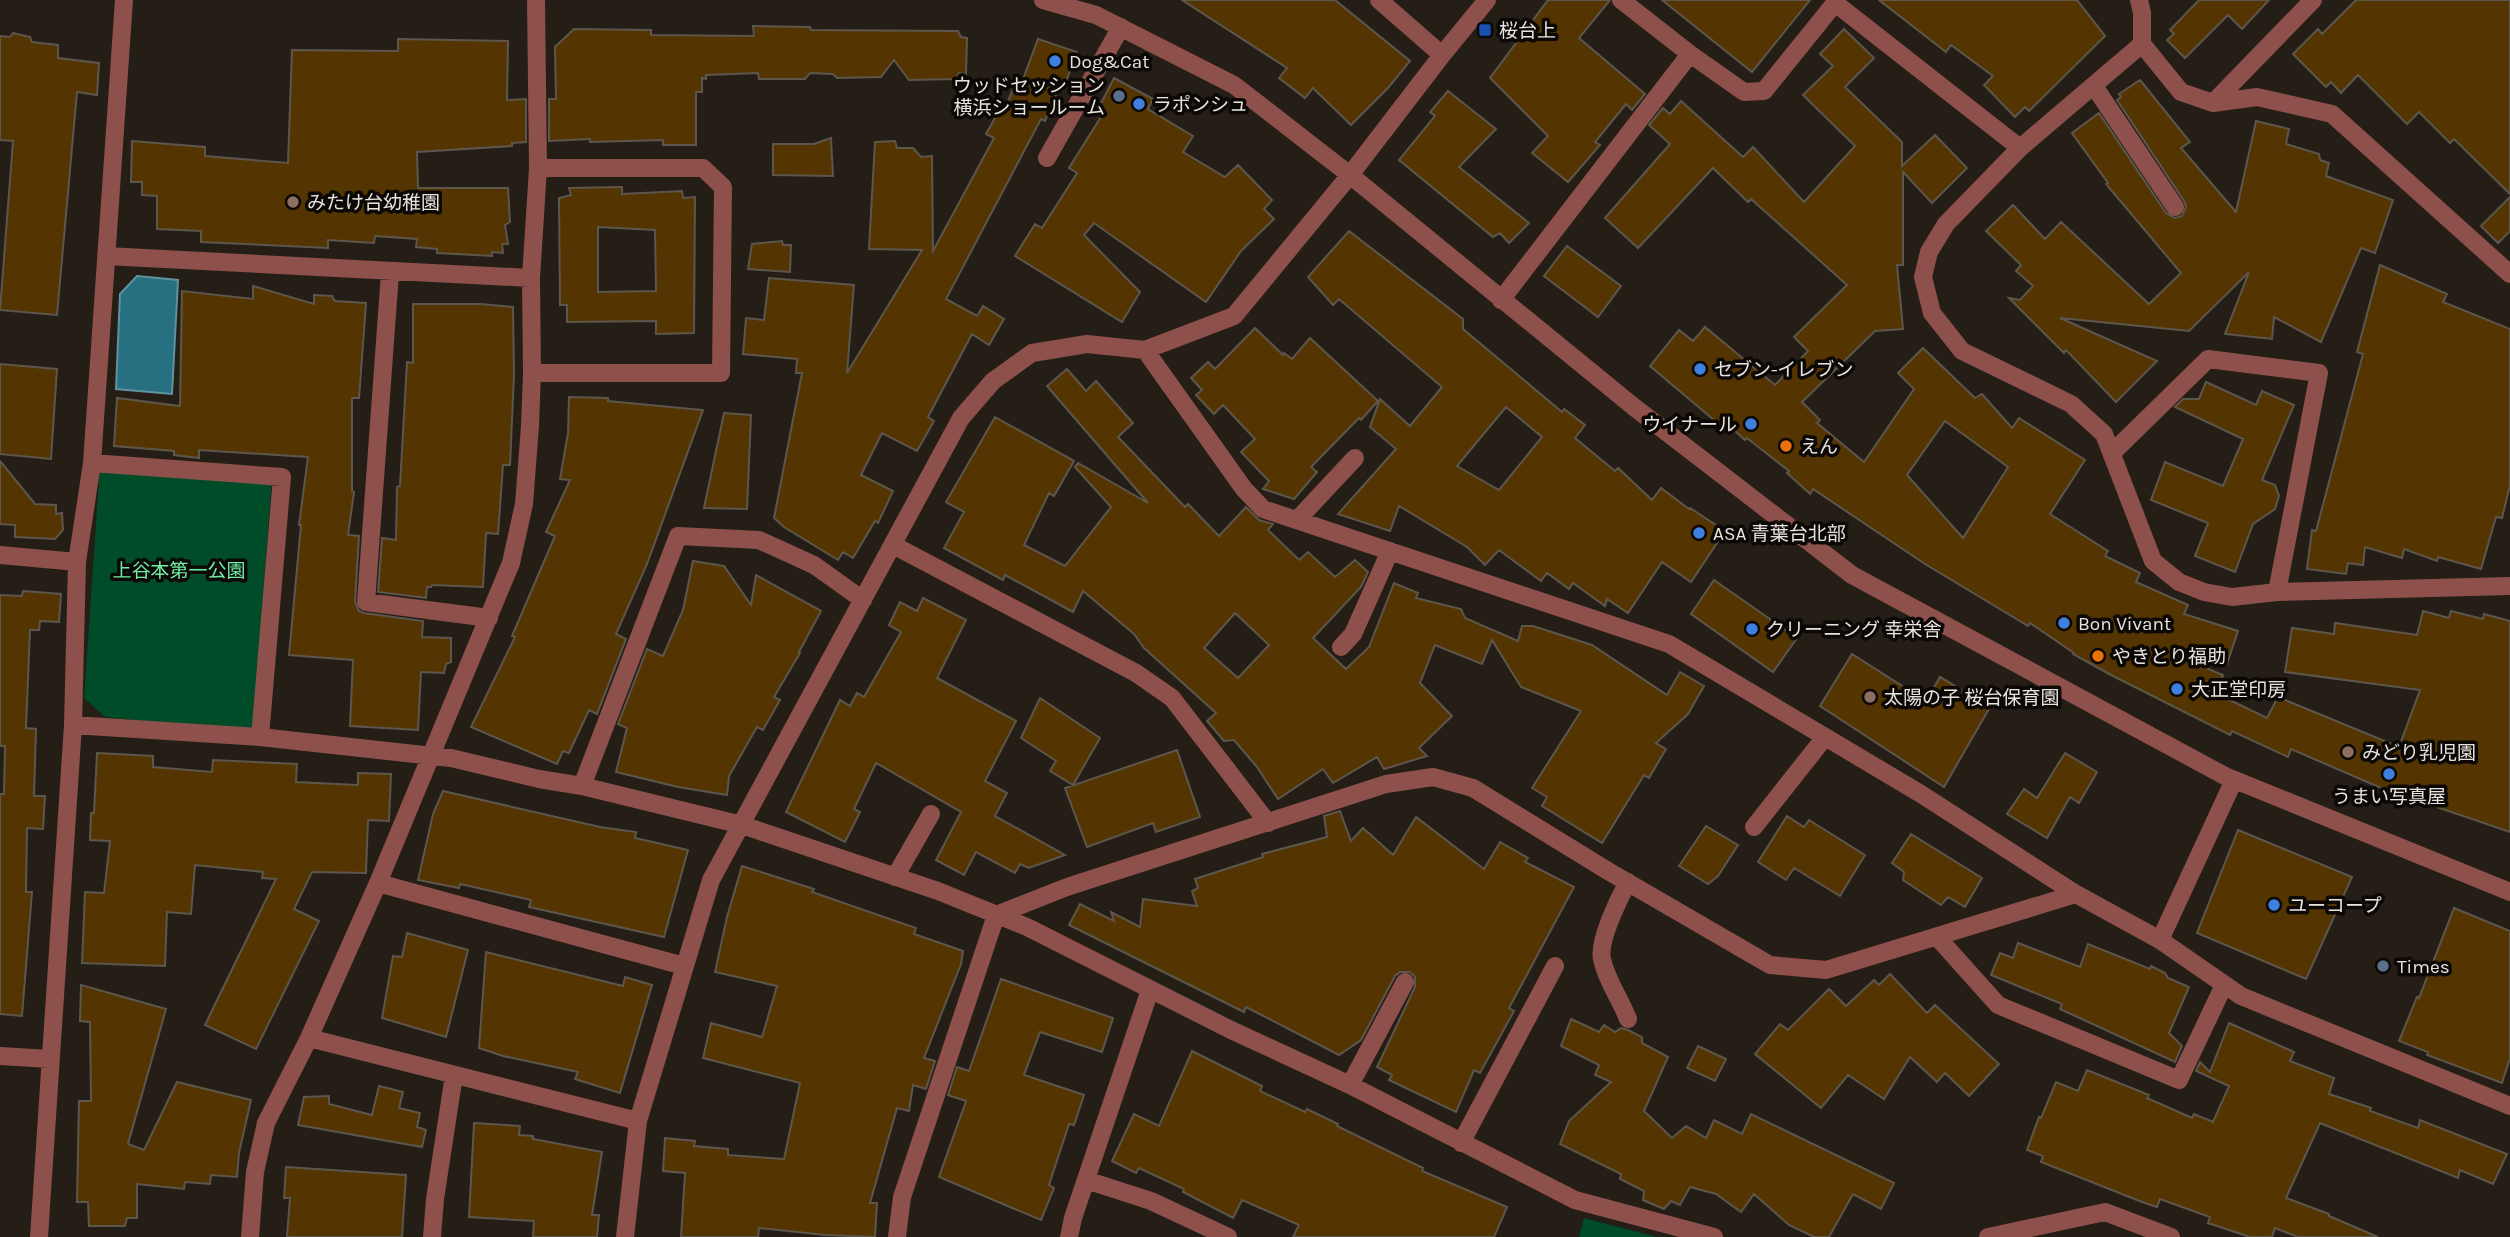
<svg xmlns="http://www.w3.org/2000/svg" width="2510" height="1237" viewBox="0 0 2510 1237" font-family="Karla,'Noto Sans JP',sans-serif">
	<style>
		.green { fill: #004b28 }
		.water { fill: #277082; stroke: #61929e; stroke-width: 2 }
		.building { fill: #543501; stroke: #5d564d; stroke-width: 2; fill-rule: evenodd }
		.lines { fill: none; stroke-linecap: round; stroke-linejoin: round }
		.minor { stroke: #8e504a; stroke-width: 18 }
		.transit-dot { fill: #1a4fb4; stroke: #0b0806; stroke-width: 2.5 }
		.shop-dot { fill: #3f7fe0; stroke: #0b0806; stroke-width: 2.5 }
		.service-dot { fill: #5c6f8a; stroke: #0b0806; stroke-width: 2.5 }
		.education-dot { fill: #8d6e63; stroke: #0b0806; stroke-width: 2.5 }
		.food-dot { fill: #e8710a; stroke: #0b0806; stroke-width: 2.5 }
		.labels { text-anchor: middle; stroke-width: 7; stroke-linejoin: round; paint-order: stroke }
		.poi-label { font-size: 19px; fill: #e7e3de; stroke: #0b0806; text-anchor: start }
		.park-label { font-size: 19px; fill: #6feea2; stroke: #0b0806 }
	</style>
	<rect width="100%" height="100%" fill="#241e16"/>
	<path class="green" d="M100,465L272,476L253,732L105,717L84,698Z
		M1584,1218L1657,1237H1579Z"/>
	<path class="water" d="M137,276L178,280L172,394L116,389L120,294Z"/>
	<path class="building" d="M1182,0H1335L1410,61L1388,88L1351,125L1313,88L1305,98L1279,78L1287,68Z
		M1548,0H1610L1579,38L1645,94L1632,110L1626,104L1595,142L1600,145L1568,182L1532,153L1548,136L1490,78Z
		M1662,0H1810L1752,72Z
		M1879,0H2077L2105,36L2029,111L2025,107L2015,117L1984,85L1993,76L1951,45L1946,52Z
		M2199,0H2269L2242,29L2228,15L2185,58L2167,40L2174,34L2170,30Z
		M2356,0H2510V194L2454,139L2450,143L2419,112L2407,124L2358,75L2341,93L2331,82L2326,87L2293,54L2318,29L2322,34Z
		M753,26L810,27L811,30L958,31L961,37L967,38L966,74L959,73L956,79L909,80L894,60L881,77L837,78L833,74L810,73L805,79H759L758,73L706,75V79L702,78V92H696V145H663V140L590,142V139L549,141V99H556L555,47L574,29L651,30V35L754,36Z
		M1844,29L1874,58L1845,87L1902,142V166L1935,135L1967,168L1932,203L1903,172V265H1897L1903,329L1875,331L1802,402L1820,420L1817,423L1864,462L1914,389L1898,373L1923,348L1975,398L1982,394L2012,428L2019,418L2085,460L2050,514L2108,551L2105,556L2140,573L2136,582L2188,605L2184,614L2238,631L2227,664L2202,661L2201,666L2223,675L2217,694L2267,718L2278,697L2399,747L2420,690L2285,672L2292,628L2334,634L2335,623L2417,635L2423,611L2449,618L2451,611L2483,619L2484,614L2510,621V832L2381,788L2291,749L2288,757L2232,731L2230,735L2113,676L2073,654L2074,653L2030,623L2028,626L1925,564L1813,489L1810,494L1787,473L1789,471L1747,438L1745,440L1725,422L1721,426L1650,366L1679,330L1693,341L1705,327L1775,385L1808,351L1794,337L1847,285L1751,199L1748,202L1713,168L1638,248L1605,218L1670,144L1649,125L1663,108L1670,114L1681,101L1743,157L1753,147L1804,202L1855,146L1803,95L1833,66L1820,54ZM1945,421L2008,467L1963,538L1907,475Z
		M13,33L30,37L32,42L58,45V58L99,63L97,95L77,92L57,315L0,310L13,141L0,140V36L10,37Z
		M398,39L508,41L507,100L526,99V142L512,143V146L417,152L418,188H508L510,222L505,225L508,244H502L503,253L492,252V256L437,253V249L416,247L417,239L375,236L374,243L328,240V248L201,242V231L157,229V196L142,195V182H131L132,141L205,147V156L288,163L292,50L398,51Z
		M1038,39L1077,52L1063,90L1059,88L1045,121L1041,119L946,299L977,316L983,306L1004,319L989,345L972,334L928,417L934,421L917,451L882,433L861,475L893,491L878,523L875,521L853,558L843,552L838,560L784,527L774,518L802,373H796L797,359L743,354L746,318L764,320L769,278L854,285L847,373L922,250L869,249L875,142L895,141L897,148H913L921,157L932,156L933,251L994,138L986,134L1001,107L1005,109L1017,79L1022,82Z
		M1114,78L1153,99L1148,109L1193,136L1183,152L1225,177L1238,165L1272,200L1264,209L1274,219L1241,251L1206,302L1094,223L1084,235L1140,292L1122,322L1015,256L1035,224L1042,228L1077,173L1069,168L1104,112L1098,109Z
		M2140,80L2190,142L2181,148L2236,212L2256,121L2289,129L2286,144L2319,154L2320,160L2329,163L2326,176L2393,200L2375,253L2361,248L2321,342L2274,317L2272,339L2225,334L2249,272L2189,331L2060,318L2157,361L2116,402L2066,350L2064,353L2009,298L2020,300L2033,286L2016,271L2021,265L1986,231L2013,205L2045,239L2061,222L2149,304L2181,273L2106,184L2108,183L2072,133L2099,113L2166,213L2175,218L2182,216L2186,207L2184,201L2117,100L2121,97L2119,94Z
		M1448,91L1496,129L1459,167L1529,223L1509,243L1500,233L1493,237L1399,160L1435,116L1430,112Z
		M831,138L833,176L773,175V144H814Z
		M622,187V194L682,191L683,198L695,197L694,333L656,334V321L567,322V305H560L559,198L571,195L569,188ZM598,227L655,230L656,291L598,292Z
		M2510,197V231L2498,243L2481,226Z
		M1349,231L1463,319V329L1562,412L1564,409L1585,425L1575,438L1615,471L1618,468L1652,500L1661,488L1689,509L1690,508L1725,531L1691,582L1662,562L1628,613L1607,599L1605,606L1573,583L1569,589L1547,573L1541,581L1499,550L1485,565L1467,547L1399,506L1390,531L1338,514L1396,449L1370,427L1380,399L1410,426L1442,387L1339,299L1333,305L1308,277ZM1506,407L1542,437L1499,490L1457,466Z
		M782,241L783,245H791L790,272L748,269L752,244Z
		M1567,246L1621,286L1598,317L1544,276Z
		M2380,265L2447,294L2443,302L2510,329V485L2502,518L2496,517L2481,569L2438,557L2437,561L2404,549L2402,558L2365,547L2363,565L2348,563L2346,574L2307,569L2312,530L2316,531L2363,354L2357,352Z
		M253,286L314,304V295L332,296L335,301L366,303L359,398H352V491L354,492L348,535L359,536L355,602L359,611L364,613L423,621L422,637L451,638V662L446,664L444,673L421,672L418,730L350,726L353,660L289,655L301,525H299L308,457L199,450V458L174,455V451L114,446L117,398L180,406L182,291L253,299Z
		M413,304H481L513,307L514,375L510,465H503L498,534L486,533L483,587L432,585L431,587H427L426,598L378,592L382,538L396,540L397,487L400,486L407,362L413,363Z
		M1255,328L1283,355L1284,353L1292,359L1310,338L1378,401L1361,420L1359,418L1311,467L1317,472L1294,499L1263,489L1269,481L1241,452L1255,439L1223,405L1214,414L1196,395L1202,390L1191,378L1208,362L1215,369Z
		M0,364L57,369L51,459L0,454Z
		M1067,369L1086,391L1096,381L1133,423L1118,437L1185,507L1188,504L1219,536L1246,507L1259,520L1273,524L1268,530L1299,560L1308,552L1335,577L1355,560L1368,572L1361,587L1313,638L1346,669L1369,647L1394,583L1418,593L1416,598L1461,609L1465,618L1518,641L1522,626H1533L1592,645L1667,695L1680,672L1704,686L1688,714L1656,743L1666,749L1649,778L1644,775L1602,843L1542,806L1547,797L1532,788L1581,711L1521,687L1492,640L1482,664L1435,645L1420,683L1452,716L1419,748L1427,756L1384,769L1377,757L1333,783L1323,769L1278,799L1257,767L1234,740L1224,741L1207,721L1216,713L1144,648L1134,634L1083,591L1073,612L1005,575L1003,580L944,548L964,512L946,502L995,417L1074,461L1054,496L1049,493L1024,545L1065,566L1111,507L1075,467L1078,463L1148,503L1047,386ZM1235,613L1269,645L1238,678L1204,648Z
		M2206,382L2256,405L2262,391L2294,405L2262,480L2275,485L2279,496L2275,509L2253,524L2235,572L2195,556L2208,523L2151,500L2165,462L2223,486L2243,439L2175,407L2183,399H2199Z
		M569,397L608,398V401L703,410L647,564L616,634L626,639L597,714L589,710L569,753L563,751L557,764L471,727L515,637L512,636L555,536L546,532L570,480L560,479L568,433Z
		M724,413L751,415L747,509L704,508Z
		M0,461L35,504L56,505V514L62,513L63,530L55,539L15,537V525L0,524Z
		M693,561L724,566L751,605L756,575L821,611L799,652L800,653L774,697L780,700L763,730L757,727L729,776L727,795L678,787L616,772L627,728L618,724L647,649L663,656L683,610Z
		M1714,580L1797,638L1773,672L1691,614Z
		M23,591L61,594L59,622L40,621L39,630H30L26,728L36,729L34,796H45L43,829L27,828L26,892H32L22,1016L0,1014V794H4L5,746H0V595L22,596Z
		M923,598L966,620L937,678L1016,721L985,781L1007,793L995,816L1065,855L1029,868L1020,864L1015,873L976,852L964,875L936,860L961,812L876,763L854,809L860,812L845,842L786,812L840,700L850,706L857,693L864,697L901,632L889,625L900,602L917,611Z
		M1852,654L1926,701L1940,677L1990,707L1944,787L1820,706Z
		M1040,698L1100,738L1073,785L1050,771L1056,761L1021,738Z
		M1177,750L1200,817L1156,832L1153,823L1087,847L1065,788Z
		M97,753L153,756V767L212,772L213,760L297,764L296,782L358,785V773L391,774L389,821L368,820L366,873L312,872L294,909L319,921L256,1049L205,1025L276,879L262,878L263,872L195,865L191,914L167,912L165,966L82,963L85,892L104,893L110,841L90,840L91,813H94Z
		M2065,753L2097,772L2079,803L2070,797L2047,838L2007,814L2024,789L2037,798Z
		M443,791L600,827L636,832L635,838L688,850L664,937L529,907L531,900L460,884L459,888L418,880L433,814Z
		M1340,811L1351,841L1363,828L1393,855L1416,817L1484,869L1500,842L1528,858L1525,862L1574,887L1509,1008L1514,1011L1480,1073L1474,1070L1456,1112L1389,1080L1392,1075L1377,1067L1415,987V977L1410,972H1400L1395,976L1361,1040L1339,1055L1246,1007L1244,1012L1069,925L1080,904L1114,921L1111,912L1140,927L1143,899L1197,906L1192,891L1198,888L1195,879L1263,857L1262,854L1327,837L1324,816Z
		M1787,816L1804,827L1809,820L1865,855L1840,896L1794,868L1786,880L1758,862Z
		M1706,826L1738,845L1718,876L1708,884L1679,866Z
		M2238,830L2352,877L2306,979L2197,933Z
		M1911,834L1982,878L1965,907L1948,897L1941,905L1903,880L1904,872L1892,863Z
		M742,866L814,889L812,892L916,928L914,934L963,951L961,964L924,1058L935,1061L926,1089L913,1085L909,1111L897,1108L870,1203H877L875,1237L825,1235L759,1228L758,1237H681L685,1173L663,1171L665,1138L695,1141L694,1146L728,1149V1155L784,1159L800,1083L703,1058L711,1023L762,1037L777,986L715,972L727,917Z
		M2454,908L2510,931V1058L2502,1083L2427,1055L2428,1052L2399,1041L2417,997L2419,998Z
		M407,933L468,950L446,1037L382,1018L393,956L402,957Z
		M2018,943L2080,967L2088,944L2150,969L2151,966L2165,973L2168,978L2189,987L2169,1033L2182,1046L2175,1062L2060,1009L2062,1004L1991,975L2000,953L2013,958Z
		M486,952L623,986L625,977L652,985L620,1093L575,1079L578,1072L503,1056L479,1048Z
		M1890,974L1927,1013L1935,1005L1999,1064L1969,1096L1945,1073L1937,1082L1910,1057L1884,1099L1848,1075L1821,1108L1755,1054L1780,1024L1788,1030L1829,989L1846,1006L1874,980L1879,985Z
		M1001,979L1113,1018L1102,1052L1040,1032L1024,1075L1084,1095L1074,1125L1069,1124L1049,1185L1054,1188L1041,1220L939,1177L966,1101L948,1095L957,1067L969,1071Z
		M81,985L166,1009L128,1144L144,1150L177,1082L251,1100L239,1153L237,1177L211,1175L210,1184L185,1182L184,1189L137,1184V1218H127L125,1226H89L88,1202H77L79,1101H91L90,1022L80,1021Z
		M1571,1019L1599,1032L1604,1025L1615,1032L1621,1028L1628,1030L1642,1037V1043L1668,1057L1644,1111L1672,1138L1686,1126L1706,1138L1714,1120L1742,1134L1751,1114L1894,1183L1881,1209L1853,1194L1829,1237H1814L1789,1225L1754,1194L1741,1212L1716,1194L1690,1187L1680,1205L1671,1201L1664,1209L1643,1200L1644,1191L1620,1179L1621,1174L1560,1144L1569,1121L1611,1082L1595,1075L1599,1065L1561,1046Z
		M2229,1023L2294,1052L2290,1061L2334,1078L2329,1094L2371,1108L2370,1111L2418,1128L2420,1120L2507,1154L2493,1184L2460,1170L2458,1178L2320,1123L2286,1198L2329,1214V1216L2378,1237H2298L2275,1228L2272,1237H2250L2208,1223L2210,1217L2160,1199L2157,1207L2142,1202L2041,1162L2043,1156L2027,1150L2039,1117L2041,1118L2056,1082L2078,1091L2087,1070L2149,1095L2147,1098L2192,1118L2194,1114L2213,1122L2229,1086L2196,1071L2200,1062L2210,1072Z
		M1698,1046L1726,1059L1715,1081L1687,1068Z
		M1192,1051L1262,1086L1260,1091L1305,1112L1307,1109L1338,1124L1337,1126L1423,1168L1422,1171L1507,1207L1494,1237H1293L1299,1225L1242,1200L1233,1218L1183,1192L1184,1189L1139,1168L1136,1173L1112,1161L1134,1114L1159,1126Z
		M379,1086L403,1092L399,1108L420,1113L417,1127L426,1130L422,1147L298,1125L304,1097L329,1096V1104L372,1115Z
		M474,1123L520,1126L519,1135L533,1136V1139L602,1152L592,1215H599L597,1237H533L534,1221L469,1217Z
		M286,1167L406,1175L402,1237H287L290,1198H284Z"/>
	<g class="lines">
		<path class="minor" d="M1043,0L1096,15L1234,85L1350,175L1634,407L1852,575L2225,776L2510,892
			M1379,0L1442,55
			M2139,0L2142,13V44L2181,92L2213,103L2257,97L2332,114L2510,274
			M2142,44L2020,148L1946,224L1929,252L1923,277L1932,313L1962,351L2071,404L2104,434L2153,561L2179,582L2204,592L2232,597L2277,592L2510,586
			M1690,54L1744,92L1764,91L1835,3L2020,148
			M2094,86L2175,207
			M2213,103L2313,0
			M1047,158L1121,27
			M106,256L531,278
			M390,273L366,602L489,618
			M1501,300L1690,54L1621,0
			M1145,350L1244,489L1263,509L1669,644L1921,794L2076,894L2160,940L2241,996L2510,1106
			M532,373H721L723,187L703,168H538
			M2112,453L2208,359L2319,373L2277,592
			M92,463L282,477L260,737
			M1297,520L1355,458
			M893,545L1136,673L1172,698L1268,823
			M0,555L77,562
			M1341,647L1353,634L1390,551
			M73,725L260,737L451,758L539,779L582,786L742,825L938,891L1027,927L1231,1030L1350,1085L1575,1200L1714,1237
			M582,786L678,536L759,540L814,565L863,600
			M1754,827L1825,737
			M895,877L931,814
			M378,883L684,966
			M1938,938L1998,1005L2179,1080L2224,985
			M2160,940L2234,780
			M1628,1019C1620,998 1606,980 1602,959C1598,941 1619,898 1628,882
			M309,1038L638,1121
			M0,1056L49,1059
			M1350,1085L1405,982
			M1461,1143L1555,966
			M1086,1180L1151,1201L1228,1237
			M39,1237L73,725L77,562L92,463L124,0
			M250,1237L255,1172L266,1123L309,1038L378,883L511,563L524,504L530,426L532,373L531,278L538,168L536,0
			M432,1237L435,1199L454,1075
			M625,1237L638,1121L711,880L961,418L993,381L1032,353L1087,344L1145,350L1234,316L1350,175L1442,55L1487,0
			M897,1237L902,1197L996,915L1067,887L1386,784L1433,777L1473,788L1608,871L1770,965L1826,970L2076,894
			M1069,1237L1073,1218L1150,990
			M1988,1237L2105,1212L2171,1237"/>
	</g>
	<rect class="transit-dot" x="1478" y="23" width="14" height="14" rx="3.5"/>
	<g class="shop-dot">
		<circle cx="1055" cy="61" r="7"/>
		<circle cx="1139" cy="104" r="7"/>
		<circle cx="1700" cy="369" r="7"/>
		<circle cx="1751" cy="424" r="7"/>
		<circle cx="1699" cy="533" r="7"/>
		<circle cx="2064" cy="623" r="7"/>
		<circle cx="1752" cy="629" r="7"/>
		<circle cx="2177" cy="689" r="7"/>
		<circle cx="2389" cy="774" r="7"/>
		<circle cx="2274" cy="905" r="7"/>
	</g>
	<g class="service-dot">
		<circle cx="1119" cy="96" r="7"/>
		<circle cx="2383" cy="966" r="7"/>
	</g>
	<g class="education-dot">
		<circle cx="293" cy="202" r="7"/>
		<circle cx="1870" cy="697" r="7"/>
		<circle cx="2348" cy="752" r="7"/>
	</g>
	<g class="food-dot">
		<circle cx="1786" cy="446" r="7"/>
		<circle cx="2098" cy="656" r="7"/>
	</g>
	<g class="labels">
		<g class="poi-label">
			<text x="1499" y="37">桜台上</text>
			<text x="1069" y="68">Dog&amp;Cat</text>
			<text x="1105" y="92" text-anchor="end">ウッドセッション<tspan x="1105" dy="22">横浜ショールーム</tspan></text>
			<text x="1153" y="111">ラポンシュ</text>
			<text x="307" y="209">みたけ台幼稚園</text>
			<text x="1714" y="376">セブン-イレブン</text>
			<text x="1737" y="431" text-anchor="end">ウイナール</text>
			<text x="1800" y="453">えん</text>
			<text x="1713" y="540">ASA 青葉台北部</text>
			<text x="2078" y="630">Bon Vivant</text>
			<text x="1766" y="636">クリーニング 幸栄舎</text>
			<text x="2112" y="663">やきとり福助</text>
			<text x="2191" y="696">大正堂印房</text>
			<text x="1884" y="704">太陽の子 桜台保育園</text>
			<text x="2362" y="759">みどり乳児園</text>
			<text x="2389" y="803" text-anchor="middle">うまい写真屋</text>
			<text x="2288" y="912">ユーコープ</text>
			<text x="2397" y="973">Times</text>
		</g>
		<g class="park-label">
			<text x="179" y="577">上谷本第一公園</text>
		</g>
	</g>
</svg>
